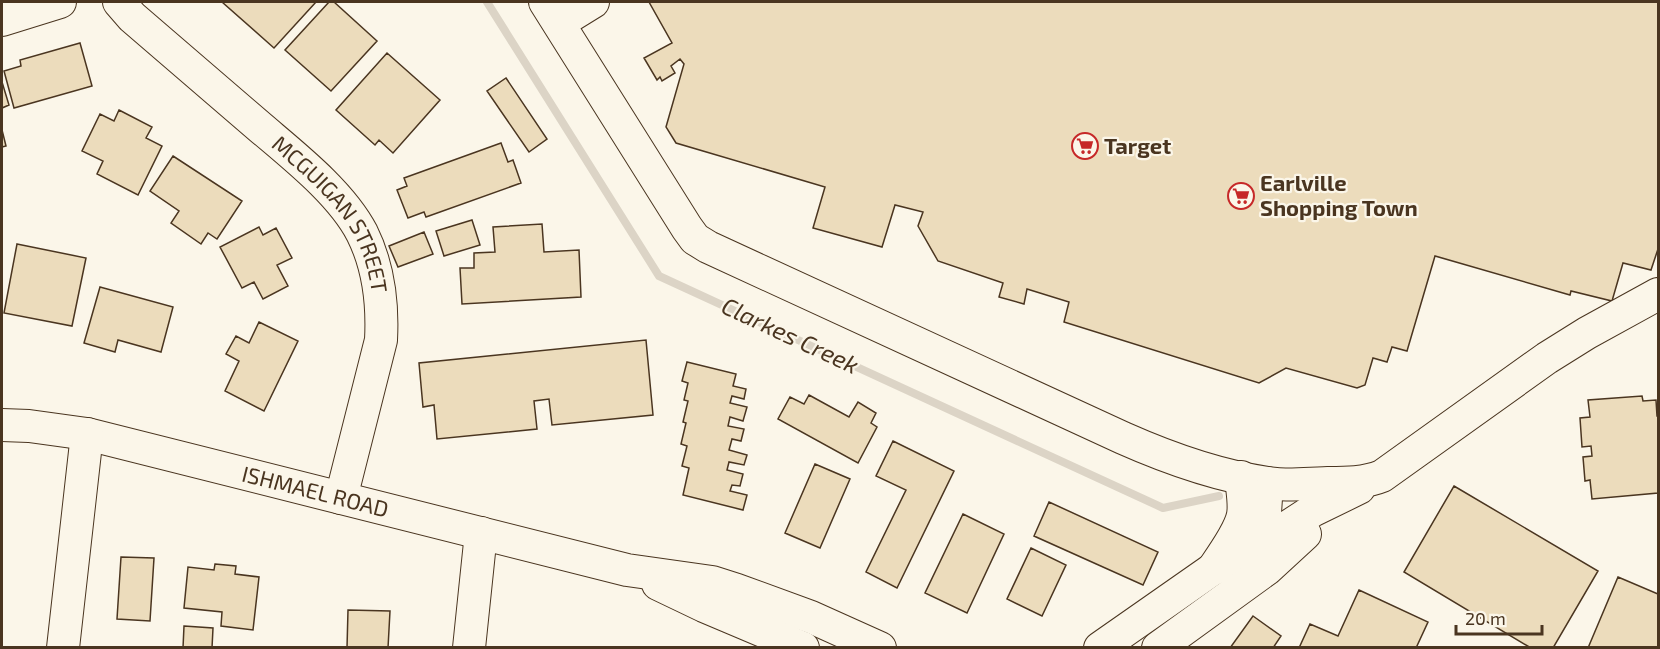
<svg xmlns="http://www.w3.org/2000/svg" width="1660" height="649" viewBox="0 0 1660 649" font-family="'Exo 2',sans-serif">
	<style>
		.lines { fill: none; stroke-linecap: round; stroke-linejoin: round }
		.stream { stroke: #dcd4c6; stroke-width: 8 }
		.building { fill: #ecdcbc; stroke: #4a3520; stroke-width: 1.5 }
		.minor-casing { stroke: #4a3520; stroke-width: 34 }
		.minor { stroke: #fbf6e9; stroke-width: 32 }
		.labels { text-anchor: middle; stroke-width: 4.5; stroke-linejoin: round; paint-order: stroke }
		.poi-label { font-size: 22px; font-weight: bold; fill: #4a3520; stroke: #fbf6e9; text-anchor: start }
		.street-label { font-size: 22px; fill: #4a3520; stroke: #fbf6e9 }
		.water-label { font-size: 24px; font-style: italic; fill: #4a3520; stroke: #fbf6e9 }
	</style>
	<rect width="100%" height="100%" fill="#fbf6e9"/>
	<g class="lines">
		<path class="stream" d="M487,2L659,276L1163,508L1219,496"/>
	</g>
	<path class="building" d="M222,2H316L274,48Z
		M329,2H334L377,41L331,91L285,50Z
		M649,2H1658V249L1651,270L1623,263L1612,301L1571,291L1570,295L1435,256L1407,351L1392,347L1387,362L1373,358L1365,385L1357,388L1286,368L1259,383L1064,322L1069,302L1027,289L1024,304L999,297L1003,283L938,261L918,226L923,212L895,205L882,247L813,228L825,187L676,143L666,127L684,64L680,59L671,66L675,73L662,81L660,77L657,80L644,58L672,43Z
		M80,43L92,86L14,108L4,71L21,66L20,60Z
		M387,53L440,100L393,153L379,140L375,145L336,110Z
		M506,78L547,139L529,152L487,91Z
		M2,82L9,105L2,108Z
		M119,110L152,127L146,138L162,146L138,195L97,174L103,161L82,151L100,114L114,121Z
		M2,130L6,146L2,147Z
		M501,143L508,162L513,160L521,183L426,217L424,212L408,218L397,190L407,186L404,178Z
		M173,156L242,201L217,239L208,233L201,244L171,223L179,211L150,191Z
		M472,220L480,245L444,256L436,231Z
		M542,224L544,252L579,250L581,297L462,304L460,268H474V253L495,252L493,227Z
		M259,227L263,235L276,228L292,258L277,265L288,286L263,299L254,282L242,288L220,247Z
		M424,232L433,254L398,267L389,246Z
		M17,244L86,258L72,326L4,313Z
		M100,287L173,307L161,352L118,340L115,352L84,343Z
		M259,322L298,341L264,411L225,391L239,361L226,354L236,336L249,343Z
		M646,340L653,415L552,425L549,399L534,401L537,429L437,439L434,405L423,407L419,363Z
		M687,362L736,374L733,386L746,389L744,399L732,396L730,403L747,407L743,421L730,417L728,426L744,429L741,441L732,439L729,450L747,455L744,465L729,462L727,470L743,474L740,486L732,485L730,491L747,495L743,510L683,495L689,468L682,466L687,446L681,444L686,423L683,422L688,401L684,400L688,383L682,381Z
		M809,395L849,417L858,402L876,413L871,423L877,427L858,463L778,419L790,397L804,404Z
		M1642,396L1643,401L1656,400L1657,416H1658V493L1592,499L1590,480L1585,481L1583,457L1592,456L1591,446L1582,447L1580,418L1590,417L1588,400Z
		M893,441L954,471L897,588L866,572L906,490L876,476Z
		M815,464L850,479L820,548L785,533Z
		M1454,486L1598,571L1553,648H1531L1404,572Z
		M1049,502L1158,552L1143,585L1034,536Z
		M963,514L1004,534L967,613L925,593Z
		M1031,548L1066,565L1042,616L1007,599Z
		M121,557L154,558L150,621L117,619Z
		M215,564L236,566L235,574L259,577L253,630L221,626L222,612L184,608L188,567L214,570Z
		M1618,577L1658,594V648H1588Z
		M1359,590L1428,622L1416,648H1299L1310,624L1338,636Z
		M348,610L390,611L388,648H347Z
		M1253,616L1281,636L1273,648H1230Z
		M184,626L213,628L212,648H183Z"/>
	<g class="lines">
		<defs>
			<g id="minor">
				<path id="s1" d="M119,2L132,17C175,54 218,91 261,128C295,157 341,193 362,233C379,267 383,302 381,340L341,498"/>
				<path d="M545,2L687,228L695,239L708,247L1123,438C1168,458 1219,476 1268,483C1288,486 1308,484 1328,483C1346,483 1365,483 1382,476L1547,358L1587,333L1658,294"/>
				<path d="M2,20L60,2"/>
				<path d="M559,23L593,2"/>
				<path id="s2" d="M2,425L29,426L87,434L627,570L712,582L737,590L811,617L880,648"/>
				<path d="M1259,556L1263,543L1267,483"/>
				<path d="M1213,569C1222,556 1240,531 1243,515C1245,503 1242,490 1241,477"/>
				<path d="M658,584L704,606L803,648"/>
				<path d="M63,648L87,434"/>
				<path d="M469,648L481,533"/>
				<path d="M1100,648L1213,569L1235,561L1312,511L1359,488"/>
				<path d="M1158,648L1267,569L1305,534"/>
			</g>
		</defs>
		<use href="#minor" class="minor-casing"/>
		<use href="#minor" class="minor"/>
	</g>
	<defs>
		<symbol id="supermarket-ring" viewBox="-11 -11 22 22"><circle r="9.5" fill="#fbf6e9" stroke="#c62828" stroke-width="1.5"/><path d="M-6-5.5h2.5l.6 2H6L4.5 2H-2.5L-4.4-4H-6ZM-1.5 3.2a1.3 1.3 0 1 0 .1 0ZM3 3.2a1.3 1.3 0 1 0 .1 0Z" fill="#c62828"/></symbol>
	</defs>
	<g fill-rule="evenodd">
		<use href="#supermarket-ring" x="1070" y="131" width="30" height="30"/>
		<use href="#supermarket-ring" x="1226" y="181" width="30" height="30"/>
	</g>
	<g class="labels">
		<g class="poi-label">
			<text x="1104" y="154">Target</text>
			<text x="1260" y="191">Earlville<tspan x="1260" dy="25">Shopping Town</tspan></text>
		</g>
		<g class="street-label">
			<text dy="8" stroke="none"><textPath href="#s1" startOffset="304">MCGUIGAN STREET</textPath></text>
			<text dy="8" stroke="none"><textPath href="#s2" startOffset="321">ISHMAEL ROAD</textPath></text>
		</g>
		<g class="water-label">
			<text transform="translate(790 336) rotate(25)" y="8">Clarkes Creek</text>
		</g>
	</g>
	<rect width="1660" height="649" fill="none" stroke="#4a3520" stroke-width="6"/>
	<path d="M1456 625v9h86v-9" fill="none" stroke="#4a3520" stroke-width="3"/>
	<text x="1465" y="625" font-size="18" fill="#4a3520" stroke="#fbf6e9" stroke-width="4.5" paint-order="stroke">20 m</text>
</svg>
